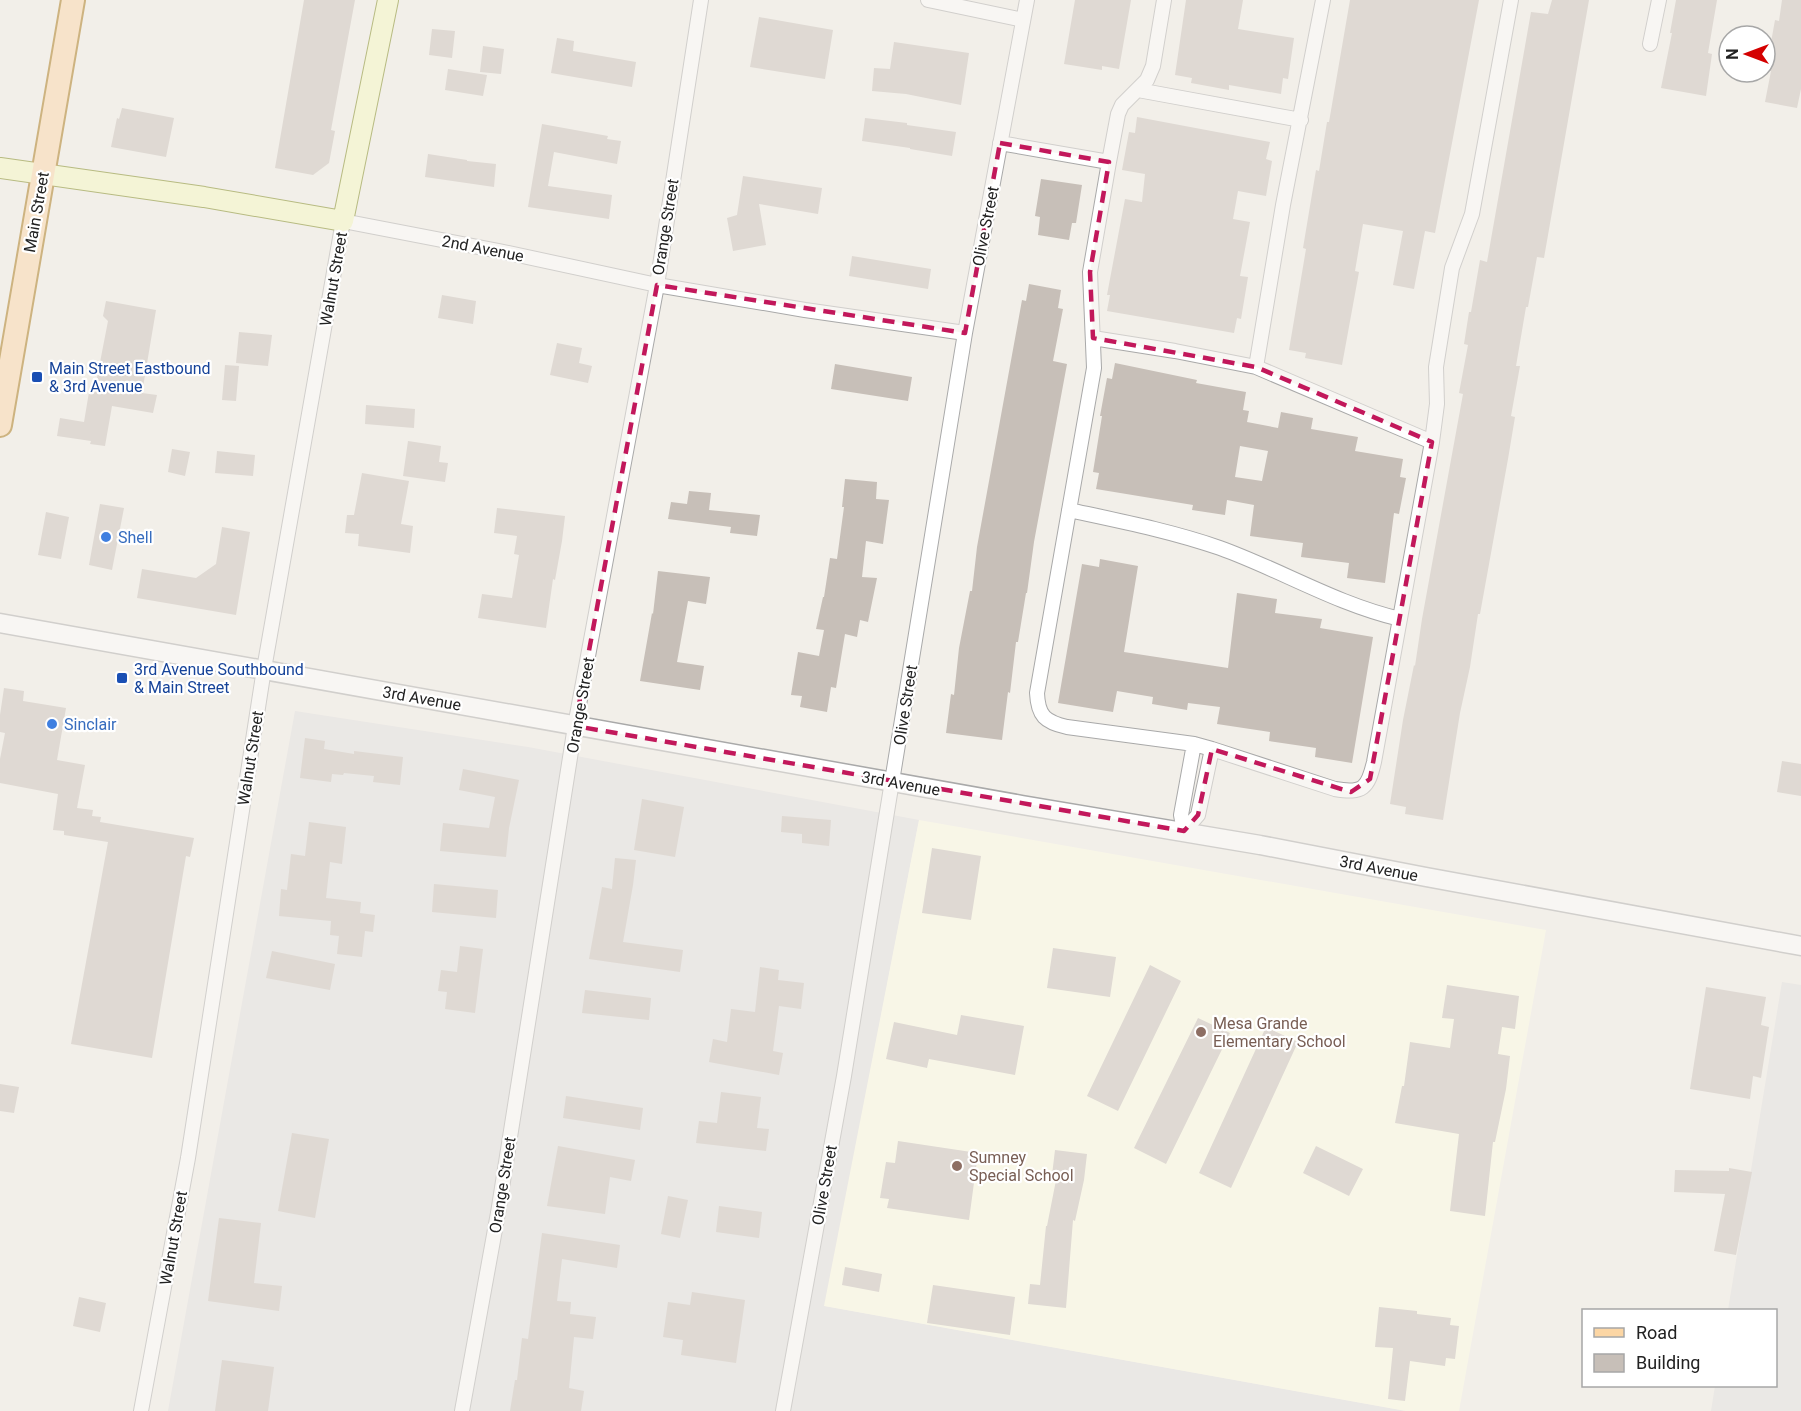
<svg xmlns="http://www.w3.org/2000/svg" width="1801" height="1411" viewBox="0 0 1801 1411" font-family="Roboto,sans-serif">
	<style>
		.residential { fill: #e0dfdf }
		.education { fill: #ffffe5 }
		.building { fill: #c7bfb8; fill-rule: evenodd }
		.lines { fill: none; stroke-linecap: round; stroke-linejoin: round }
		.minor-casing { stroke: #a9a9a9; stroke-width: 16 }
		.tertiary-casing { stroke: #a9a9a9; stroke-width: 21 }
		.secondary-casing { stroke: #707d05; stroke-width: 22 }
		.primary-casing { stroke: #a06b00; stroke-width: 26 }
		.minor { stroke: #fff; stroke-width: 14 }
		.tertiary { stroke: #fff; stroke-width: 18 }
		.secondary { stroke: #f7fabf; stroke-width: 20 }
		.primary { stroke: #fcd6a4; stroke-width: 22 }
		.marked { fill: none; stroke: #c2185b; stroke-width: 4.5; stroke-dasharray: 12 8; stroke-linejoin: round }
		.transit-dot { fill: #1a4fb4; stroke: #fff; stroke-width: 2 }
		.shop-dot { fill: #3f7fe0; stroke: #fff; stroke-width: 2 }
		.education-dot { fill: #8d6e63; stroke: #fff; stroke-width: 2 }
		.labels { text-anchor: middle; stroke-width: 4.5; stroke-linejoin: round; paint-order: stroke }
		.street-label { font-size: 16px; fill: #222; stroke: #fff }
		.transit-label { font-size: 16px; fill: #164399; stroke: #fff; text-anchor: start }
		.shop-label { font-size: 16px; fill: #366cbe; stroke: #fff; text-anchor: start }
		.education-label { font-size: 16px; fill: #785e54; stroke: #fff; text-anchor: start }
	</style>
	<rect width="100%" height="100%" fill="#f2efe9"/>
	<path class="residential" d="M295,711L528,747L919,820L825,1306L1406,1411H168Z
		M1782,982L1801,985V1411H1711L1715,1386H1776V1310H1728Z"/>
	<path class="education" d="M919,820L1546,930L1459,1411H1406L824,1306Z"/>
	<path class="building" d="M304,0H355L331,130L335,131L329,163L313,175L275,168Z
		M1075,0H1131L1119,69L1102,66V70L1064,64Z
		M1186,0H1243L1238,29L1294,38L1288,79L1283,78L1281,94L1229,85V90L1191,83L1192,78L1175,75Z
		M1350,0H1479L1435,233L1425,231L1414,289L1393,285L1403,231L1363,224L1355,271L1359,272L1342,365L1305,358L1306,353L1289,350L1306,249L1303,248L1316,170L1319,171L1327,122H1329Z
		M1552,0H1589L1544,258L1537,257L1528,307H1526L1516,366H1520L1511,416L1515,417L1508,459L1480,614H1478L1470,667L1460,713L1443,820L1405,814L1406,807L1390,804L1403,720L1414,665L1415,666L1422,619L1463,394L1459,393L1468,345L1464,344L1469,312H1471L1480,260L1487,262L1531,12L1548,14Z
		M1676,0H1717L1708,53L1712,54L1706,96L1661,88L1672,33H1670Z
		M1782,0H1801V89L1797,108L1765,102L1771,71L1766,70L1770,48L1775,20L1779,21Z
		M759,17L833,30L825,79L750,67Z
		M432,29L455,31L452,58L429,55Z
		M557,38L574,41L573,51L636,62L632,87L551,73Z
		M894,42L969,53L961,105L906,94L872,91L874,68L890,69Z
		M483,46L504,49L501,74L480,72Z
		M448,69L487,75L483,96L445,90Z
		M122,108L174,118L166,157L111,147L117,118L119,119Z
		M1137,117L1270,142L1266,159L1272,161L1266,196L1238,191L1233,219L1250,222L1240,276L1248,277L1241,319L1237,318L1234,333L1107,311L1110,295H1107L1125,199L1142,202L1145,174L1122,170L1129,132L1135,133Z
		M865,118L907,123V125L956,132L952,156L910,149V148L862,141Z
		M542,124L608,136L607,139L621,141L617,164L554,152L548,186L612,195L609,219L528,207Z
		M428,154L467,160V161L496,164L494,187L425,177Z
		M743,176L822,188L818,214L759,204L766,245L733,251L727,218L737,215Z
		M1041,179L1082,185L1076,223H1072L1069,240L1038,235L1040,217L1035,216Z
		M852,256L931,269L928,289L849,276Z
		M1029,284L1061,290L1058,308L1063,309L1053,361L1067,364L1034,542L1027,593H1026L1018,642H1016L1010,693L1008,692L1002,740L946,733L951,694L954,695L959,648L970,591H972L977,547L1022,300L1026,301Z
		M442,295L476,301L473,324L438,318Z
		M106,301L156,310L142,393L157,395L153,413L112,406L105,446L90,444L91,441L57,436L60,418L84,422L90,386L96,383L108,321L103,316Z
		M239,332L272,335L268,366L236,363Z
		M557,343L582,348L579,363L592,366L588,383L550,375Z
		M1115,363L1197,380L1196,383L1246,392L1243,410L1249,411L1247,422L1278,428L1281,412L1313,418L1311,429L1358,437L1355,451L1403,459L1400,477L1406,478L1399,514L1394,513L1385,583L1347,578L1349,563L1301,557L1303,543L1250,536L1254,505L1227,500L1225,515L1192,510L1193,505L1096,489L1099,473L1093,472L1102,416H1100L1107,378L1112,379ZM1240,446L1268,451L1262,481L1235,477Z
		M835,364L912,377L908,401L831,389Z
		M225,365L239,366L236,401L222,400Z
		M366,405L415,409L414,428L365,424Z
		M408,441L441,446L439,462L448,463L445,482L403,476Z
		M172,449L190,452L185,476L168,472Z
		M217,451L255,455L253,476L215,473Z
		M362,473L409,481L401,524L413,526L410,553L358,546L359,534L345,533L347,515H354Z
		M845,479L877,482L876,499L889,500L883,544L866,541L862,577L877,578L868,622L860,620L857,637L845,634L836,688L831,687L827,712L800,707L802,696L791,695L798,652L819,656L824,630L816,629L823,597H824L830,558L837,559L844,507H842Z
		M689,491L711,493L709,510L760,515L757,536L730,533L731,527L668,519L671,502L687,504Z
		M100,504L124,508L112,570L89,565Z
		M497,508L565,516L562,541L555,580L553,579L546,628L478,618L482,594L512,598L519,555L514,554L517,536L494,533Z
		M46,512L69,517L61,559L38,555Z
		M222,527L250,532L236,615L137,598L142,569L196,578L216,564Z
		M1100,559L1138,566L1124,652L1228,668L1237,593L1277,599L1275,613L1322,619L1320,628L1373,637L1352,763L1315,757L1316,748L1269,741L1270,732L1217,724L1220,707L1188,703L1187,710L1152,704L1153,697L1117,691L1113,712L1058,703L1082,564L1099,567Z
		M658,571L710,577L706,604L688,601L677,662L704,666L700,690L640,681L652,613L653,614Z
		M4,688L24,691L23,701L66,708L57,760L85,765L77,808L93,810L92,816L101,817L100,822L194,838L190,857L186,856L152,1058L71,1044L108,842L64,835V831L53,830L58,794L0,783V759L5,733L0,732V715Z
		M305,738L325,741L324,749L354,754V751L403,757L400,785L373,782L374,776L344,773L343,775L332,774L331,782L300,778Z
		M1782,761L1801,764V796L1777,792Z
		M463,769L519,780L509,828L506,857L440,851L443,823L489,828L495,797L459,790Z
		M642,799L684,807L675,857L634,850Z
		M782,816L831,820L829,846L802,843V834L781,832Z
		M309,822L346,827L342,864L330,862L326,898L361,902L360,913L375,915L373,932L365,931L362,957L337,954L339,936L330,935L331,921L279,916L281,889L287,890L291,854L305,856Z
		M932,848L981,856L971,920L922,913Z
		M615,858L636,860L633,885L623,942L683,950L680,972L589,959L602,887L612,889Z
		M434,884L498,890L496,918L432,912Z
		M460,946L483,949L475,1013L445,1009L447,992L438,991L441,970L457,972Z
		M1053,948L1116,957L1110,997L1047,988Z
		M272,951L335,964L330,990L266,978Z
		M1150,965L1181,981L1118,1111L1087,1096Z
		M760,967L779,970L778,980L804,983L801,1009L779,1006L773,1051L783,1053L779,1075L709,1062L713,1039L727,1042L731,1009L755,1012Z
		M1447,985L1519,996L1515,1029L1502,1027L1498,1054L1510,1056L1506,1089L1495,1142H1493L1485,1216L1450,1211L1459,1134L1395,1123L1402,1086H1404L1410,1042L1450,1048L1454,1019L1442,1018Z
		M1706,987L1766,997L1761,1025L1769,1027L1761,1078L1753,1076L1750,1099L1690,1089Z
		M585,990L651,998L649,1020L582,1013Z
		M961,1015L1024,1026L1015,1075L929,1059L927,1068L886,1059L894,1022L957,1035Z
		M1198,1018L1230,1033L1166,1164L1134,1148Z
		M1266,1027L1298,1042L1231,1188L1199,1173Z
		M0,1084L19,1087L14,1113L0,1111Z
		M721,1092L761,1097L757,1128L769,1129L766,1151L696,1143L699,1121L717,1123Z
		M566,1096L643,1108L640,1130L563,1118Z
		M292,1133L329,1139L315,1218L278,1211Z
		M898,1141L978,1153L969,1220L887,1208L889,1199L880,1198L886,1162L895,1163Z
		M558,1146L635,1160L631,1181L610,1177L605,1214L547,1206Z
		M1316,1146L1363,1169L1349,1196L1303,1173Z
		M1055,1150L1087,1154L1084,1180L1075,1221L1073,1220L1066,1308L1028,1304L1030,1284L1040,1285L1046,1226H1047L1057,1175H1052Z
		M1729,1168L1752,1172L1736,1255L1714,1251L1725,1194L1674,1192L1675,1170L1729,1171Z
		M668,1196L688,1200L680,1238L661,1234Z
		M719,1206L762,1212L759,1238L716,1232Z
		M219,1218L261,1223L254,1283L282,1286L279,1311L208,1301Z
		M542,1233L620,1245L617,1268L562,1259L557,1301L571,1302L570,1314L596,1317L593,1339L574,1337L569,1388L584,1391L581,1411H510L515,1380H517L522,1338L528,1339Z
		M845,1267L882,1274L879,1292L842,1285Z
		M933,1285L1015,1297L1010,1335L927,1323Z
		M692,1292L745,1300L736,1363L681,1355L683,1340L663,1337L668,1302L690,1305Z
		M79,1297L106,1303L100,1332L73,1326Z
		M1379,1307L1417,1311V1314L1451,1318L1450,1325L1459,1326L1455,1359L1446,1358L1445,1366L1410,1361L1405,1401L1388,1399L1393,1348L1375,1347Z
		M222,1360L274,1367L268,1411H215Z"/>
	<g class="lines">
		<defs>
			<path id="minor" d="M928,0L1023,20
				M1164,0L1153,66L1147,80L1122,105L1118,114L1109,162L1090,272L1094,368L1037,693C1038,716 1045,722 1067,727L1194,744L1212,749L1335,789C1363,794 1368,788 1374,762L1432,442L1437,404L1436,367L1452,268L1472,214L1511,0
				M1650,44L1659,0
				M1138,90L1301,120
				M1000,143L1109,162
				M1093,338L1175,351L1256,367L1432,442
				M1256,367L1283,205L1323,0
				M1069,510C1120,521 1171,531 1220,548C1281,570 1336,604 1400,619
				M1184,831L1198,815L1212,749
				M1184,831L1181,815L1194,744
				M141,1411L188,1158L264,669L343,221L499,251L657,285L805,310L965,333
				M462,1411L498,1213L575,726L657,285L701,0
				M783,1411L844,1076L965,333L1027,0"/>
			<path id="tertiary" d="M0,623L1022,805L1260,845L1426,877L1801,946"/>
			<path id="secondary" d="M0,168L204,197L343,221L388,0"/>
			<path id="primary" d="M0,425L73,0"/>
		</defs>
		<use href="#minor" class="minor-casing"/>
		<use href="#tertiary" class="tertiary-casing"/>
		<use href="#secondary" class="secondary-casing"/>
		<use href="#primary" class="primary-casing"/>
		<use href="#minor" class="minor"/>
		<use href="#tertiary" class="tertiary"/>
		<use href="#secondary" class="secondary"/>
		<use href="#primary" class="primary"/>
	</g>
	<path d="M0 0H1801V1411H0ZM1000,143L1109,162L1090,272L1093,338L1256,367L1432,442L1370,779L1351,792L1212,749L1198,815L1184,831L575,726L657,285L965,333Z" fill="#f2efe9" fill-opacity=".55" fill-rule="evenodd"/>
	<path class="marked" d="M1000,143L1109,162L1090,272L1093,338L1256,367L1432,442L1370,779L1351,792L1212,749L1198,815L1184,831L575,726L657,285L965,333Z"/>
	<g class="transit-dot">
		<rect x="31" y="371" width="12" height="12" rx="3"/>
		<rect x="116" y="672" width="12" height="12" rx="3"/>
	</g>
	<g class="shop-dot">
		<circle cx="106" cy="537" r="6"/>
		<circle cx="52" cy="724" r="6"/>
	</g>
	<g class="education-dot">
		<circle cx="1201" cy="1032" r="6"/>
		<circle cx="957" cy="1166" r="6"/>
	</g>
	<g class="labels">
		<g class="street-label">
			<text transform="translate(36 212) rotate(-80)" y="6">Main Street</text>
			<text transform="translate(985 226) rotate(-79)" y="6">Olive Street</text>
			<text transform="translate(665 227) rotate(-81)" y="6">Orange Street</text>
			<text transform="translate(483 248) rotate(11)" y="6">2nd Avenue</text>
			<text transform="translate(333 279) rotate(-80)" y="6">Walnut Street</text>
			<text transform="translate(422 698) rotate(10)" y="6">3rd Avenue</text>
			<text transform="translate(580 705) rotate(-80)" y="6">Orange Street</text>
			<text transform="translate(905 705) rotate(-81)" y="6">Olive Street</text>
			<text transform="translate(250 758) rotate(-81)" y="6">Walnut Street</text>
			<text transform="translate(901 783) rotate(10)" y="6">3rd Avenue</text>
			<text transform="translate(1379 868) rotate(11)" y="6">3rd Avenue</text>
			<text transform="translate(502 1185) rotate(-81)" y="6">Orange Street</text>
			<text transform="translate(824 1185) rotate(-80)" y="6">Olive Street</text>
			<text transform="translate(173 1238) rotate(-80)" y="6">Walnut Street</text>
		</g>
		<g class="transit-label">
			<text x="49" y="374">Main Street Eastbound<tspan x="49" dy="18">&amp; 3rd Avenue</tspan></text>
			<text x="134" y="675">3rd Avenue Southbound<tspan x="134" dy="18">&amp; Main Street</tspan></text>
		</g>
		<g class="shop-label">
			<text x="118" y="543">Shell</text>
			<text x="64" y="730">Sinclair</text>
		</g>
		<g class="education-label">
			<text x="1213" y="1029">Mesa Grande<tspan x="1213" dy="18">Elementary School</tspan></text>
			<text x="969" y="1163">Sumney<tspan x="969" dy="18">Special School</tspan></text>
		</g>
	</g>
	<rect x="1582" y="1309" width="195" height="78" fill="#ffffff" stroke="#a7a7a7" stroke-width="1.5"/>
	<rect x="1594" y="1328" width="30" height="9" fill="#fcd6a4" stroke="#a7a7a7" stroke-width="1.5"/>
	<text x="1636" y="1339" font-size="18" fill="#222222">Road</text>
	<rect x="1594" y="1354" width="30" height="18" fill="#c7bfb8" stroke="#a7a7a7" stroke-width="1.5"/>
	<text x="1636" y="1369" font-size="18" fill="#222222">Building</text>
	<g transform="translate(1747 54) rotate(270)"><circle r="28" fill="#ffffff" stroke="#a7a7a7" stroke-width="1.5"/>
	<path d="M0-4.5L10 22L0 15L-10 22Z" fill="#d40000"/>
	<text y="-9" font-size="16" font-weight="bold" text-anchor="middle" fill="#222222">N</text>
	</g>
</svg>
